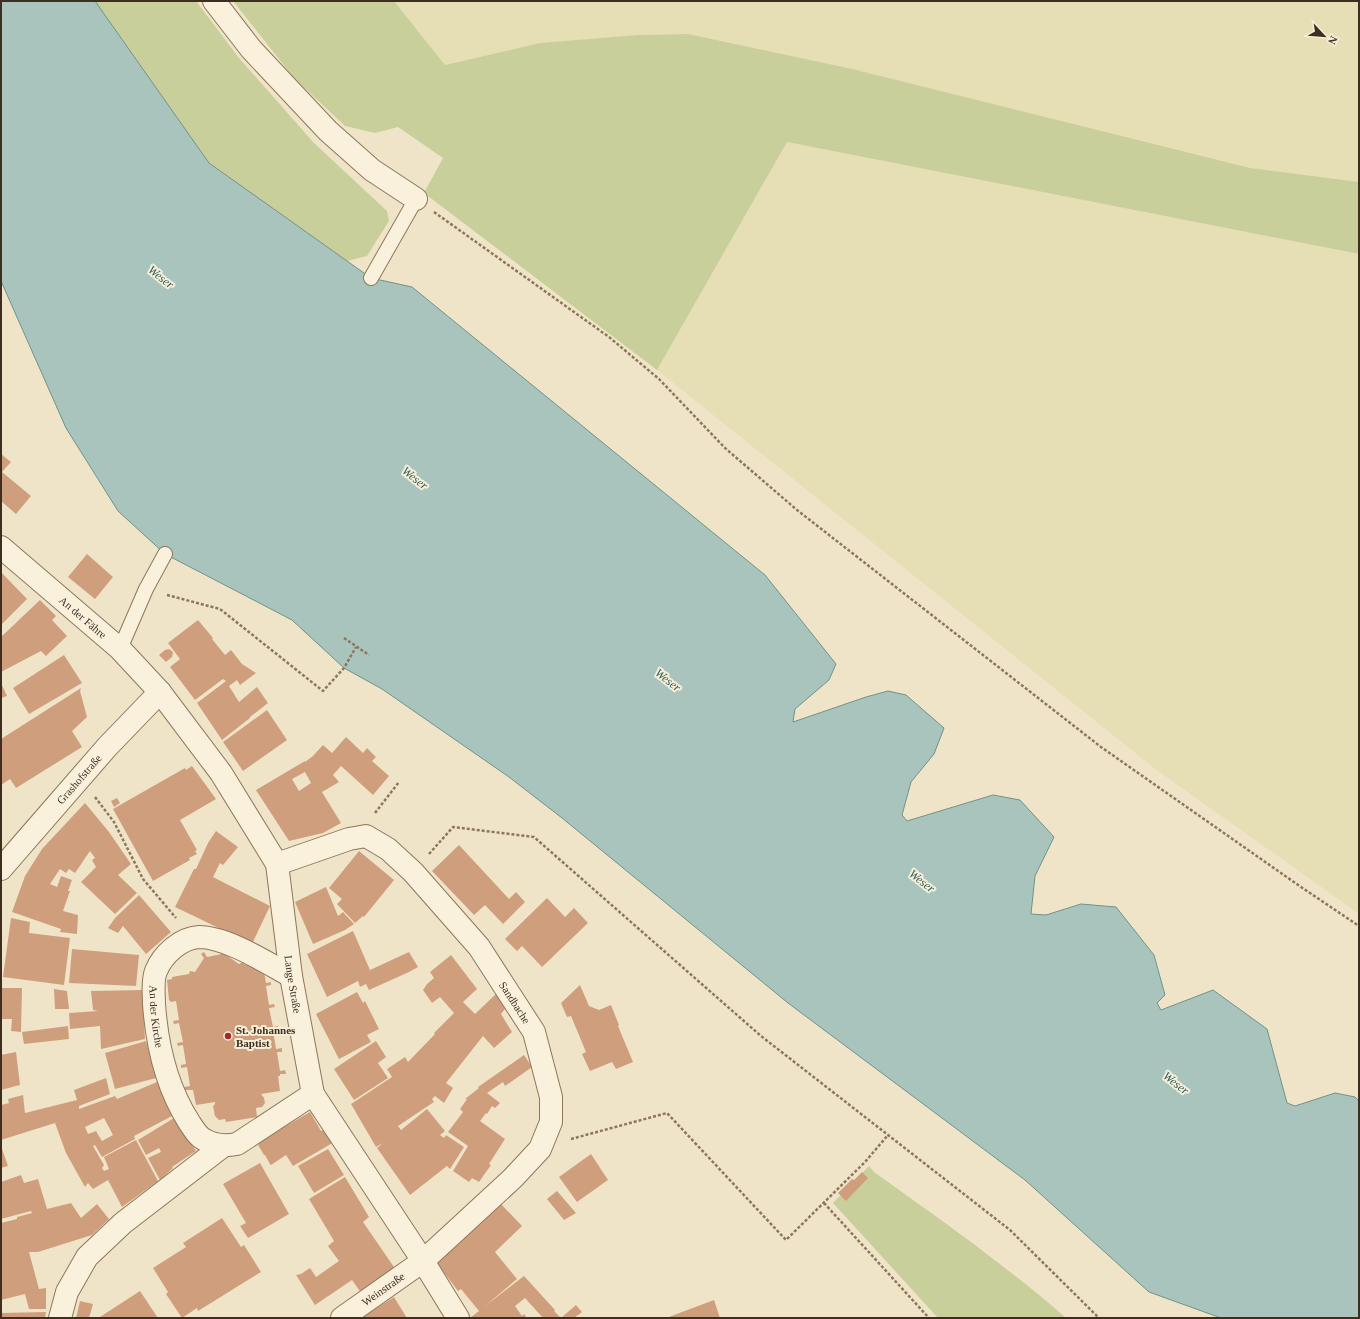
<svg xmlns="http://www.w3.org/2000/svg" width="1360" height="1319" viewBox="0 0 1360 1319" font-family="Georgia,serif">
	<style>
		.farmland { fill: #e6deb5 }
		.green { fill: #c9cf9b }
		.water { fill: #a9c4bc; stroke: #6f938a }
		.building { fill: #cf9f7d; fill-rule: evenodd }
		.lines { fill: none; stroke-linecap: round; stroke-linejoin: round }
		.lane-casing { stroke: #8d765c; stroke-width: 16 }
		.street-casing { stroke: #8d765c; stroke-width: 24 }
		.path { stroke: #8d765c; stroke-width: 2.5; stroke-dasharray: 3 2; stroke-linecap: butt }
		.lane { stroke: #faf1dc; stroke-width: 14 }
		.street { stroke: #faf1dc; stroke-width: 22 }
		.poi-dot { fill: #9e2a2b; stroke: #f7eed8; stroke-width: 1.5 }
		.labels { text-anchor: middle; stroke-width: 4; stroke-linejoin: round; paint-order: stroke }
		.street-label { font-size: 11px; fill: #3d2e20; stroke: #f7eed8 }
		.poi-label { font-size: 11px; font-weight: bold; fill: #3d2e20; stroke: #f7eed8; text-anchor: start }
		.water-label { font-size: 12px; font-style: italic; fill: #2f5d5a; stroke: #f7eed8 }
	</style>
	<rect width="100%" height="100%" fill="#f0e4c8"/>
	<path class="farmland" d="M394,1H1359V182L1250,168L688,34L637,35L540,43L445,65Z
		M787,142L1359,254V914L1154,768L657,370Z"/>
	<path class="green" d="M95,1H196L239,58L314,143L387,211L389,221L367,256L347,261L209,163Z
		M233,1H394L445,65L540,43L637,35L688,34L852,69L1250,168L1359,182V254L787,142L657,370L424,193L443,158L398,127L375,133L345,126L294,78Z
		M869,1166L874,1172C940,1219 1005,1265 1066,1318H938L833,1203Z"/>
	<path class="water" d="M1,1H95L209,163L371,278L412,287L765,575L836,664L829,680L795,709L793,722L866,697L888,691L906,695L944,728L934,754L911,782L902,815L907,821L993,795L1020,800L1054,837L1035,876L1031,914L1046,915L1081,904L1116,907L1154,955L1165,995L1157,1003L1161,1010L1213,990L1267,1029L1287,1103L1295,1106L1335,1093L1355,1097L1359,1101V1318H1221L1149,1292L1025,1180L788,1003L562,818L509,777L382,689L344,668L292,620L165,554L118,511L66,428L1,281Z"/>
	<path class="building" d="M1,454L11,462L2,472L31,496L16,514L1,501Z
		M87,554L113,577L95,599L68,577Z
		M1,572L27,599L1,625Z
		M40,600L56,616L52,620L67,636L46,656L41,651L1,672V637Z
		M198,620L213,638L212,639L225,655L231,650L242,664L256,673L240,685L237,680L229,686L239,702L257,687L268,703L250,717V718L222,740L197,703L226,681L223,679L195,700L170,667L180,659L168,643Z
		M169,649L173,652L172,657L166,662L159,655L165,650Z
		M64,655L82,683L29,714L13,688Z
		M1,683L7,696L1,698Z
		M81,688L80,691L87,717L72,731L82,747L16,788L10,779L1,785V739Z
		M267,710L287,740L243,771L223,742Z
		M346,737L363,753L367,748L376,757L372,761L389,776L373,795L341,766L333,775L339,782L322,792L341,823L323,833L289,841L256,790L305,761V762L313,756L323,745L332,753ZM305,772L311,783L299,791L292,779Z
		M192,766L216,799L180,820L197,850L195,851L197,854L189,858L190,860L153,881L113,809L185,768L186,770Z
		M117,798L120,803L114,807L111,801Z
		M85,803L109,832L131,864L118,875L137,893L115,914L81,882L96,867L92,860L95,858L90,851L75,873L69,869L66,873L60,869L50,884L57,887L61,876L72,880L68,891H70L63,911L78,915L77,934L60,932L61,929L12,912L25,876L42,849Z
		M216,831L238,847L223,865L220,863L213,877L270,906L252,944L175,907L194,869H196L208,843Z
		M459,845L509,899L516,892L525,902L503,924L485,905L474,915L432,871Z
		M359,851L394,880L364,917L363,916L355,923L337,904L342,899L329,888Z
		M326,887L338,916L343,912L354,924L345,930L313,944L295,902Z
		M139,895L171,932L146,954L123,926L118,933L108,928L115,918Z
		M547,898L565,917L574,908L588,923L542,967L522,946L517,951L505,939Z
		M11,918L30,922L29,933L70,938L64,985L3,977Z
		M353,931L370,970L409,952L418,967L409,972L369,990L366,984L360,987L358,981L327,997L307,954Z
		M72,949L139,955L136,986L69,983Z
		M224,949L227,950L226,955L239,964L243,962L245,965L262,962L266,983L271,982V985L266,986L269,1005L274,1004L275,1007L269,1008L273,1027L278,1026V1029L273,1030L276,1049L282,1048V1052H277L280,1071L285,1070L286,1074H280V1076H278L280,1091L261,1094L264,1098L265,1103L262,1107L256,1108L257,1117L226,1122L225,1119L219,1120L215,1116L213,1106L215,1104V1102L196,1105L193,1090H185L184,1087L190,1086L187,1067L181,1068V1065L186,1064L183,1045L178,1046L177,1043L183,1042L179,1023L174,1024L173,1021L179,1020L176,1001L171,1002L169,1000L167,980L172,979V977L189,974L190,971L195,972L204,958L201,954L204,952L207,957L222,954Z
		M451,955L477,989L463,1002L475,1014L498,992L508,1005L501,1014L512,1032L494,1048L483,1036L446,1083L453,1088L444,1103L435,1096L432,1099L434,1102L398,1126L401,1130L427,1109L445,1131L440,1135L444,1138L446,1135L464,1147L450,1169L447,1166L410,1195L377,1148L383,1143L376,1147L351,1104L392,1077L387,1069L405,1057L408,1062L435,1034L434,1033L454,1013L440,997L432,1003L423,990L427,984L434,978L430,972Z
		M580,985L589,1006L599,1010L611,1005L619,1025L618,1026L633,1062L616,1069L612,1062L590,1071L582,1054L586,1052L571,1016L567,1017L561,1003Z
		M1,988H22L21,1032L11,1031L12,1019H1Z
		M54,989L67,991L69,1009H55Z
		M142,990L145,1039L101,1049L100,1026L70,1029L69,1013L98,1011L93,1010L91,991Z
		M357,992L363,1003L365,1001L379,1029L367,1035L371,1042L339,1059L316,1014Z
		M68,1026L69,1039L24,1044L22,1032Z
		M146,1041L156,1078L115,1089L105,1053Z
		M376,1041L386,1057L378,1063L388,1078L354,1100L334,1069Z
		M16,1052L20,1085L1,1090V1055Z
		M524,1055L532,1067L505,1086L503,1082L487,1093L500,1103L495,1108L492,1106L487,1114L486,1113L480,1121L505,1139L489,1164L491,1165L479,1182L472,1178L469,1182L453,1171L468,1146L448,1132L463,1112L460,1109L467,1099H465L479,1088L478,1087Z
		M106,1078L110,1094L79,1106V1109L115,1096L117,1099L157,1082L174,1115L134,1136L135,1139L102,1157L95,1145L93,1146L104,1165L102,1168L104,1171L109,1169L104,1157L136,1140L158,1181L122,1207L108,1180L93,1189L88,1183L85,1187L66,1153L55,1123L1,1140V1105L9,1103L8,1099L23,1095L25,1113L77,1100L74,1090ZM104,1118L113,1135L102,1141L96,1131L88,1134L85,1127Z
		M310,1112L321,1131L327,1128L336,1141L293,1166L286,1155L271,1165L270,1164L265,1155H264L258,1145H259L258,1143L272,1134Z
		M174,1118L196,1151L172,1167L173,1168L160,1180L148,1158L161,1152L159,1148L146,1155L138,1140Z
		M1,1146L8,1166L1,1168Z
		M328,1149L344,1175L314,1193L298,1166Z
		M591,1154L608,1180L577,1202L559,1177Z
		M260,1163L289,1214L248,1238L240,1226L246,1223L223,1184Z
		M862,1172L868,1178L846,1201L838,1193L852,1179L854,1180Z
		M21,1175L24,1183L38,1179L47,1209L71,1203L81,1218L97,1204L109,1219L92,1235L38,1252H29L39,1289L46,1288V1309H29L25,1294L1,1300V1223L17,1219V1217L32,1213L31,1211L1,1219V1182Z
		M345,1177L369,1217L363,1222L396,1270L362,1294L352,1280L315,1305L296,1275L301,1274L310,1268L316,1277L339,1261L328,1246L334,1241L309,1199Z
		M557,1191L576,1213L564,1220L547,1199Z
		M500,1203L522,1226L495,1252L517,1279L485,1306L524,1276L555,1310L554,1311L561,1318H543L525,1298L515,1306L522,1316L524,1314L527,1318H470L479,1311L461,1289L458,1291L436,1262L471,1232Z
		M222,1218L241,1247L244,1245L261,1272L198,1311L197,1308L182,1318L166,1294L168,1292L153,1268L186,1247L183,1243Z
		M140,1291L158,1318H101L100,1317Z
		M394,1297L407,1318H361Z
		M714,1300L720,1318H666Z
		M80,1301L93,1304L89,1318H76Z
		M576,1305L582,1312L574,1318H561Z
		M46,1312L45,1318H1V1313Z"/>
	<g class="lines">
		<defs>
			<path id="lane" d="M371,278L416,199
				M120,649L146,589L165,554"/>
			<g id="street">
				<path d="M214,1L251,49L328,131L372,170L416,199"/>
				<path id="s1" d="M1,547L120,649L160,692L221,773L277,864L291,976L313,1094L423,1261L458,1318"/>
				<path id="s2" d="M277,864L349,839L366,836L388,849L413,872L479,947L534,1032L551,1097V1122L540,1149L513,1178L423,1261L342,1318"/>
				<path id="s3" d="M1,869L107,747L160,692"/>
				<path id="s4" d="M291,976C267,963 227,937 199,937C181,938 163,954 156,971C152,981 154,993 154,1004C157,1046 166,1086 189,1122C193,1128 198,1137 205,1140C215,1146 226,1146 237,1144L313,1094"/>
				<path d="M60,1318L67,1292L87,1257L123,1223L223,1146"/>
			</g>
		</defs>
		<use href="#lane" class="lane-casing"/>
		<use href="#street" class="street-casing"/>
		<path class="path" d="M434,212L609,337L659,379L725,448L797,510L1101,747L1301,887L1359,926
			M167,595L220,609L323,691L344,668L356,647
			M344,638L369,655
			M95,797L114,822L143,879L176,918
			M375,813L399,782
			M429,854L453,827L534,837L761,1036L1010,1230L1099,1318
			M571,1139L667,1113L786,1240L865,1162L888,1135
			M824,1203L929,1318"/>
		<use href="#lane" class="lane"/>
		<use href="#street" class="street"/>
	</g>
	<circle class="poi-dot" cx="228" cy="1036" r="4"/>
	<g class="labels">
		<g class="street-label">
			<text dy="4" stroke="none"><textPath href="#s1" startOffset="108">An der Fähre</textPath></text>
			<text dy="4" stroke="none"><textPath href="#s3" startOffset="119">Grashofstraße</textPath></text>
			<text dy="4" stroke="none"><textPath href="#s1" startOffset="545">Lange Straße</textPath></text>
			<text dy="4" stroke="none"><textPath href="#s2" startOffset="319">Sandbache</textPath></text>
			<text dy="4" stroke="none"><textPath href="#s4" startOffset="204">An der Kirche</textPath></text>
			<text transform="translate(383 1289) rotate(-35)" y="4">Weinstraße</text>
		</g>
		<g class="poi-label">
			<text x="236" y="1034">St. Johannes<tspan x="236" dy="13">Baptist</tspan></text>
		</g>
		<g class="water-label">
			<text transform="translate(161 277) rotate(38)" y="4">Weser</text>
			<text transform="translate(415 478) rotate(38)" y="4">Weser</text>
			<text transform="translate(668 680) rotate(38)" y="4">Weser</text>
			<text transform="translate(922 881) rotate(38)" y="4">Weser</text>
			<text transform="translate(1176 1083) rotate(38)" y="4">Weser</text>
		</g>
	</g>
	<rect width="1360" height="1319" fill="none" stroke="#3d2e20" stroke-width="4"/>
	<g transform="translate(1324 36) rotate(116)" stroke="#f7eed8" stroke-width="3" paint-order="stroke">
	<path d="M0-3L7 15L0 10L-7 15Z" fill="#3d2e20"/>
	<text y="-6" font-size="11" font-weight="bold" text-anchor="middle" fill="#3d2e20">N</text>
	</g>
</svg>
